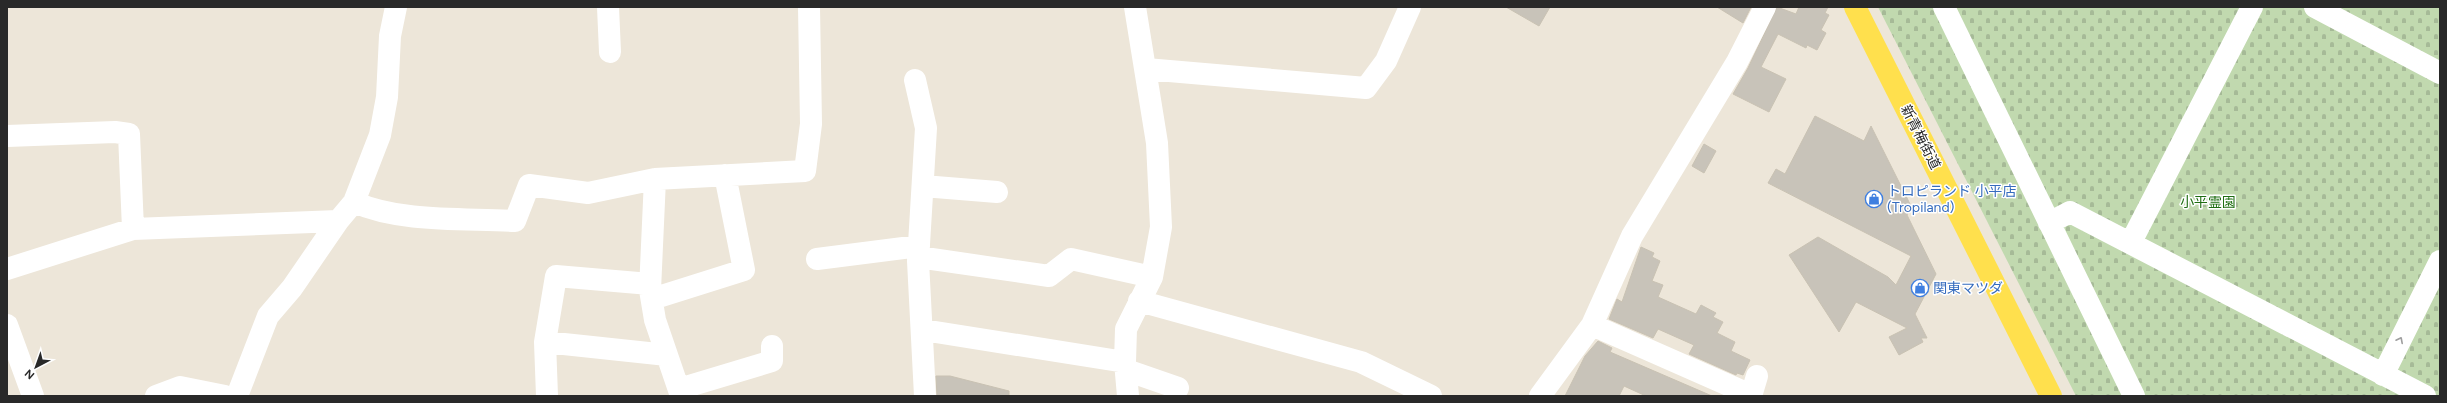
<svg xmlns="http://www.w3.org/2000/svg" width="2447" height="403" viewBox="0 0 2447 403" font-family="Figtree,'Noto Sans JP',sans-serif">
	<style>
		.cemetery { fill: url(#cemetery-stones) }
		.building { fill: #c8c3b9; stroke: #c9c2b3 }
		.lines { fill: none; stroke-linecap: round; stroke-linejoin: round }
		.minor { stroke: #fff; stroke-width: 22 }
		.major { stroke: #ffe04d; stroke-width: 22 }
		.oneway { stroke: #9f9f9f }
		.labels { text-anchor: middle; stroke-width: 3; stroke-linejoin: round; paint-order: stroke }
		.street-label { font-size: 14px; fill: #292929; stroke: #fff }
		.shop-label { font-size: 14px; fill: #366cbe; stroke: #fff; text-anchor: start }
		.park-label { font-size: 14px; fill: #1f6e12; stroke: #fff }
	</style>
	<defs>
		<pattern id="cemetery-stones" width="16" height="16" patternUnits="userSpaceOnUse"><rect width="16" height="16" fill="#c1d9af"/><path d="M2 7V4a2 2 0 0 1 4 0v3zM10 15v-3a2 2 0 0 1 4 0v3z" fill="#a6ba97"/></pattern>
	</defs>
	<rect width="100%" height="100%" fill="#ede6d9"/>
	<path class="cemetery" d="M1878,7H2440V396H2076Z"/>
	<path class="building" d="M1506,7H1550L1539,26Z
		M1717,7H1751L1743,23Z
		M1777,7L1796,14L1799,7H1828L1825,13L1829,15L1821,30L1826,33L1817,50L1807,45L1806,48L1778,34L1761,67L1786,79L1769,112L1733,94L1748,68Z
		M1815,116L1864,141L1871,126L1911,206L1907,215L1936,274L1915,314L1927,338H1921L1923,342L1899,355L1889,337L1907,328L1856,302L1839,332L1789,255L1818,237L1888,277L1896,285L1911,256L1768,183L1776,169L1785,174Z
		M1704,144L1716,151L1704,173L1692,166Z
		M1641,247L1654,253L1652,257L1660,261L1652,281L1663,285L1658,297L1696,314L1701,305L1716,313L1713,317L1723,322L1717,333L1735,342L1731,351L1750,360L1743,375L1737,373L1736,375L1689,354L1694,345L1658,329L1653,338L1609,319L1617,299L1622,302Z
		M1598,341L1612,348L1610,352L1712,396H1646L1624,386L1619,396H1565L1585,356Z
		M936,376H950L1009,391V396H937Z"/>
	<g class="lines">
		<path class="minor" d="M608,7L610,52
			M1944,7L2134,396
			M2315,7L2440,73
			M1146,69L1366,88L1386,61L1410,7
			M915,80L926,128L918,261L925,396
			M7,136L115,132L129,134L133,229
			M923,186L997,192
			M354,202C401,223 465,218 515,221L529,185L588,193L655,179
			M2049,223L2070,212L2425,396
			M2131,242L2252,7
			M918,257L1049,276L1071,259L1152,277
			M817,259L919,246
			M7,269L133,229L338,221
			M652,299L744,270L725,175
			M1139,301L1361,362L1431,396
			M7,325L33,396
			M1592,325L1751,395
			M923,330L1125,362
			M545,342L667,355
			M1126,370L1178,388
			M2383,375L2440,261
			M679,389L772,361V346
			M156,396L180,387L225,396
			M237,396L268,316L292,288L338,221L354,202L380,135L387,97L390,36L396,7
			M547,396L545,342L556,276L650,284
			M681,396L655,320L650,290L655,179L805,171L811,124L809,7
			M1128,396L1125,362L1126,329L1152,277L1161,227L1157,143L1135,7
			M1540,396L1592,325L1632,236L1737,62L1765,7
			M1751,396L1757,376"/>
		<path class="major" d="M1855,7L2051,396"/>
	</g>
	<defs><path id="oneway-chevron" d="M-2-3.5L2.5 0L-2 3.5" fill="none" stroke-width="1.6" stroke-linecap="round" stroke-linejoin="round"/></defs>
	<use class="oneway" href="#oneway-chevron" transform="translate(2400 340) rotate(-63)"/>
	<defs>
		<symbol id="shop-ring" viewBox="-11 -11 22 22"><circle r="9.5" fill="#fff" stroke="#3f7fe0" stroke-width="1.5"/><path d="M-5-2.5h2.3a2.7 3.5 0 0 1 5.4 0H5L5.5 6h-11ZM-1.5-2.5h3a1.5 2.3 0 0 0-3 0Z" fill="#3f7fe0"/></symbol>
	</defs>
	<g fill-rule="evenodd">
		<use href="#shop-ring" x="1864" y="189" width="20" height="20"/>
		<use href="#shop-ring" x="1910" y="278" width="20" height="20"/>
	</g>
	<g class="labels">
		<g class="street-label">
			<text transform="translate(1921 137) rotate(63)" y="5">新青梅街道</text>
		</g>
		<g class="shop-label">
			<text x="1887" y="196">トロピランド 小平店<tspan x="1887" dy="16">(Tropiland)</tspan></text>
			<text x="1933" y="293">関東マツダ</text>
		</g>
		<g class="park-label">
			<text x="2208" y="207">小平霊園</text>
		</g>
	</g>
	<rect width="2447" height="403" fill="none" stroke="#292929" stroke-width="16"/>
	<g transform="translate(36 367) rotate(221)" stroke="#ffffff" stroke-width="3" paint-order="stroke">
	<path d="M0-3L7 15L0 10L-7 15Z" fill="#292929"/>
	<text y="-6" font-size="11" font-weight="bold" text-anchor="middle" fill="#292929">N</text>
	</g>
</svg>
